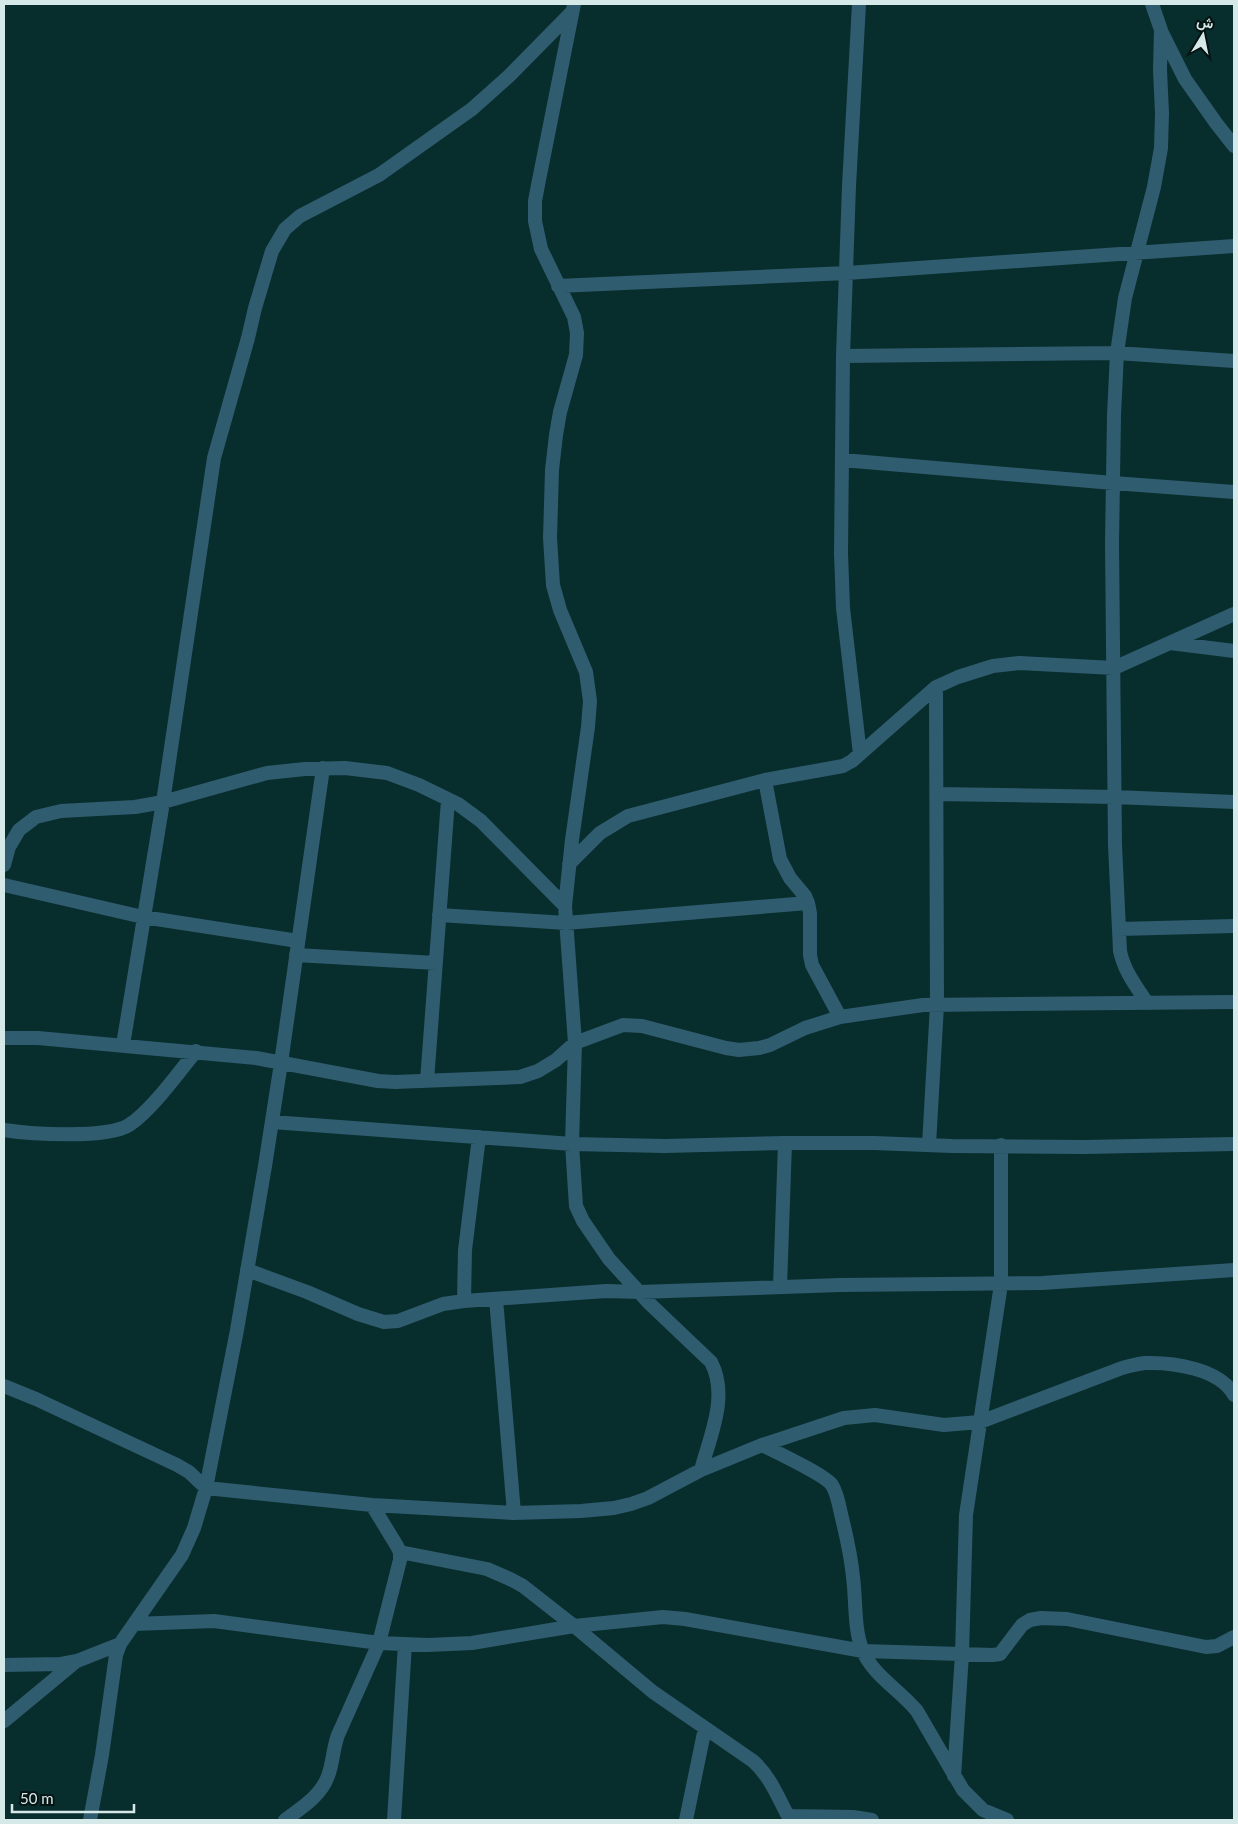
<svg xmlns="http://www.w3.org/2000/svg" width="1238" height="1824" viewBox="0 0 1238 1824" font-family="Lato,Vazirmatn,sans-serif">
	<style>
		.lines { fill: none; stroke-linecap: round; stroke-linejoin: round }
		.minor { stroke: #305c6f; stroke-width: 14 }
	</style>
	<rect width="100%" height="100%" fill="#082d2d"/>
	<g class="lines">
		<path class="minor" d="M574,4L538,185L535,201V221L541,249L574,317L577,333L576,355L560,412L556,435L552,470L550,538L553,585L560,610L586,672L590,701L588,727L572,840L565,906L575,1043L572,1144L576,1206L583,1221L609,1259L649,1303L711,1362C729,1396 710,1436 701,1470
			M859,4L849,186L843,356L841,553L843,608L860,754
			M1162,33L1185,79L1216,123L1234,146
			M558,286L847,273L1234,246
			M843,356L1117,353L1234,361
			M842,460L1113,483L1234,492
			M1170,643L1234,651
			M765,780L780,859L790,878L805,896L808,903L810,913V955L812,965L840,1017
			M937,794L1115,797L1234,802
			M569,864L600,833L628,816L765,780L843,766L852,761L936,687L958,677L993,666L1019,663L1114,668L1234,614
			M4,865L9,847L19,830L36,817L61,811L135,807L163,802L267,773L305,769L345,768L387,773L419,785L458,804L481,821L565,906
			M4,885L143,917L298,941
			M439,915L566,923L808,903
			M1119,929L1234,926
			M296,955L436,963
			M1147,1003C1136,986 1124,971 1120,951L1115,845L1112,543L1114,415L1117,353L1125,298L1154,187L1161,148L1162,113L1160,70L1161,30L1152,4
			M4,1038H38L256,1058L378,1081L395,1082L520,1077L538,1071L556,1060L575,1043L623,1025L642,1026L726,1048L739,1050L759,1048L770,1045L805,1028L840,1017L923,1005L1234,1002
			M123,1045L163,802L214,458L248,338L255,308L272,251L285,229L300,216L379,175L472,109L509,76L572,12
			M427,1081L448,800
			M272,1122L572,1144L665,1146L785,1143H874L952,1146L1084,1147L1234,1144
			M4,1130C30,1134 107,1139 129,1125C151,1111 179,1072 196,1051
			M929,1145L937,1005L936,687
			M247,1270L307,1292L358,1314L384,1322L398,1321L443,1304L464,1301L606,1291L640,1292L840,1285L1042,1283L1234,1270
			M780,1287L785,1143
			M496,1299L514,1513
			M464,1301L465,1250L479,1137
			M4,1386L36,1399L177,1465L189,1472L206,1488L372,1505L514,1513L581,1511L614,1508L631,1504L648,1498L701,1470L762,1445L844,1418L875,1415L944,1425L980,1422L1122,1368C1129,1366 1137,1364 1145,1363C1173,1362 1220,1369 1234,1395
			M762,1445C776,1452 825,1475 832,1485C837,1493 839,1504 841,1514C846,1534 851,1556 853,1577C856,1599 854,1629 862,1649C872,1675 900,1690 917,1711L963,1790L983,1810L1007,1820
			M400,1552L487,1569L510,1579L523,1586L574,1626L653,1692L753,1761C769,1775 777,1795 787,1814L791,1816L853,1817L872,1820
			M134,1624L214,1621L379,1643L428,1645L472,1643L574,1626L663,1617L685,1619L863,1651L993,1655L1000,1654L1022,1625L1030,1620L1041,1618L1067,1619L1206,1647L1217,1646L1234,1637
			M4,1665L61,1664L77,1661L120,1644
			M4,1721L74,1663
			M954,1776L962,1654L966,1515L1001,1284V1145
			M90,1820L102,1755L116,1655L120,1644L182,1555L194,1528L206,1488L237,1330L265,1166L281,1063L323,768
			M285,1820C301,1808 321,1796 328,1776C333,1763 333,1748 338,1735L379,1643L400,1560V1552L397,1546L372,1505
			M394,1820L405,1644
			M686,1820L705,1728"/>
	</g>
	<rect width="1238" height="1824" fill="none" stroke="#d6e9e9" stroke-width="10"/>
	<g transform="translate(1203 35) rotate(10)" stroke="#051313" stroke-width="4" paint-order="stroke">
	<path d="M0-4L9 19L0 12L-9 19Z" fill="#d6e9e9"/>
	<text y="-8" font-size="14" font-weight="bold" text-anchor="middle" fill="#d6e9e9">ش</text>
	</g>
	<path d="M12 1804v8h122v-8" fill="none" stroke="#d6e9e9" stroke-width="2.5"/>
	<text x="20" y="1804" font-size="15" fill="#d6e9e9" stroke="#051313" stroke-width="4" paint-order="stroke">50 m</text>
</svg>
